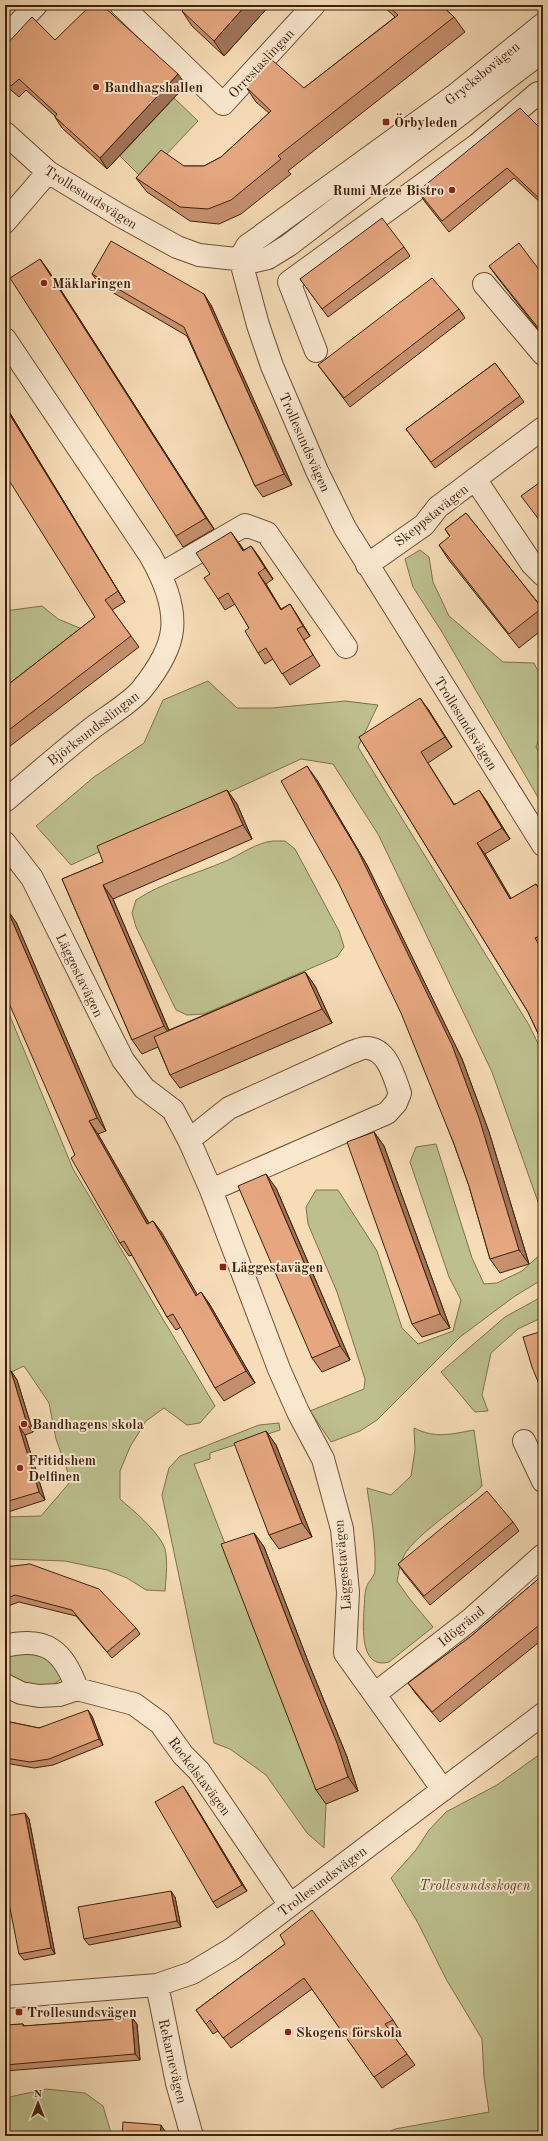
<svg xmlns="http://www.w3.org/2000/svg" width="548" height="2141" viewBox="0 0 548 2141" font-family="'Old Standard TT',serif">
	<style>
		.green { fill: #bdc08e; stroke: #7e704c }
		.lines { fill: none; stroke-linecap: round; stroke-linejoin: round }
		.minor-casing { stroke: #6c4f35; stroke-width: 24 }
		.minor { stroke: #f9e8d0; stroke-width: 22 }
		.wall { fill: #c6906e; stroke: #3e200a }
		.shaded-wall { fill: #a1755a; stroke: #3e200a }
		.building { fill: #e6a780; stroke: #3e200a }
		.poi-dot { fill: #8f2418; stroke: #f9e8d0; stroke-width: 1.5 }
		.labels { text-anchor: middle; stroke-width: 4; stroke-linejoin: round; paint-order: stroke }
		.street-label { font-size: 14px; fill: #3e200a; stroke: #f9e8d0 }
		.poi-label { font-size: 14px; font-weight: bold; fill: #3e200a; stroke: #f9e8d0; text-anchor: start }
		.park-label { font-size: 14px; font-style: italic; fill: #5e482b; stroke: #f9e8d0 }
	</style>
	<rect width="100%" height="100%" fill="#f6dcb7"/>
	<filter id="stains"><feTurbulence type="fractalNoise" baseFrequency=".005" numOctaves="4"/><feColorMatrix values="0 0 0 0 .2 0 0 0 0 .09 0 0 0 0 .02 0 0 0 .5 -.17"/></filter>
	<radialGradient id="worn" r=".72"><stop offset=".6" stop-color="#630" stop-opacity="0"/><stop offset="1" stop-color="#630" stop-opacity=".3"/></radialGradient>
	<path class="green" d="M174,98L198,121L143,179L120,156Z
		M420,550L429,557L433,582L449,616L503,662L534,663L543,681V729L536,747L543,760V806L442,632L413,587L405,559Z
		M42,606L58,619L94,634L5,697V611Z
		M208,681L237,708H272L345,701L378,705L358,747L529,1025L543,1054V1216L492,1072L378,834L333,764L301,759L71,865L36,826L94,777L144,743L163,700Z
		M273,841H285L295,849L339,931L344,947L337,957L204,1014L187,1015L176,1010L136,927L132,913L136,900C163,882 196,874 226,861C242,854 255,843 273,841Z
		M5,1004L73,1169L215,1406L200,1423L187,1425L164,1408L146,1421L130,1447L120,1471V1499C134,1511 154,1528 163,1544C169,1554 166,1579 165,1591L146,1590L127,1578L107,1570L65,1561L10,1559L5,1561V1517L41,1516L71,1481L56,1439L49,1403L24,1366L5,1375Z
		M436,1144L472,1258L484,1284L497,1283L522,1271L543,1252V1279L515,1296L460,1337L377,1420L360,1431L331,1442L310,1411L364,1389L365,1379L337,1292L308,1224L306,1207L316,1190H338L377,1251L402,1328L418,1344L453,1331L461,1300L449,1277L410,1162L416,1147Z
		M543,1296V1317L518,1329L491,1353L482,1395L488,1411L475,1412L441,1372L505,1317Z
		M279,1423L280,1430L210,1453V1459L194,1464L326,1804L324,1848L307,1833L266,1775L230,1749L214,1743L162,1495L169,1468L180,1456L259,1425Z
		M414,1428C436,1439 451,1434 474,1430L482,1486C463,1505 409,1538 402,1560C399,1566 399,1574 397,1581L409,1598L433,1627L389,1662C360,1670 363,1628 364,1610C365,1603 364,1595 366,1589C367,1582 375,1577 375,1570C376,1542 371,1515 367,1488L391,1495L411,1476L415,1450Z
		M33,1648L62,1666L61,1679L50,1687L36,1690L5,1673V1652Z
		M543,1752V2136H381L395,2129L489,2112L484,2077L482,2039L446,1979L418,1923L391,1878L416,1850L429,1830L446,1812L497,1785Z
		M46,2089L85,2093L103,2106L112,2136H5V2098Z"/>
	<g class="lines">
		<defs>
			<path id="minor" d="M121,5L223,104L314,5
				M5,38L36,5
				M5,133L48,172L119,215L177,247L199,255L255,261L268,258L289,245L543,51
				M5,222L48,172
				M240,258L258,325L272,366L317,471L345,528L543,845
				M240,258L247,246L454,96L543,24
				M484,284L543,354
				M5,339L150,555C162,576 175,605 172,630C170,650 154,674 142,689C132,702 105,718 91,729C62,752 33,777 5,801
				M316,351L289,282L477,145L538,93L543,99
				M475,479L532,564L543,575
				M367,565L424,525L438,507L543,428
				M161,574L245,525L267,533L346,647
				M5,843L32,878L123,1060L144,1088L173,1110L189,1140L211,1190L279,1369L298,1412L323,1459L342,1529L348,1592L345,1653L443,1790
				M189,1140L229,1108L352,1052C356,1051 363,1047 368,1048C388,1050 394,1077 400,1093L396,1103L387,1113L211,1190
				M524,1441L543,1481
				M5,1646C46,1636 64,1651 77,1689
				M5,1685L21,1693L39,1696L59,1695L77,1689L134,1704L160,1723L183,1755L199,1771L290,1905
				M376,1693L470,1620L543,1555
				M157,1985L177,2083L192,2136
				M5,1997L157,1985L192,1973L232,1949L543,1714"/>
		</defs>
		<use href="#minor" class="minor-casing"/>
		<use href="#minor" class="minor"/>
	</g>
	<path class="wall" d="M188,5H270L224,56L192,26L182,11Z
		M382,5H441L454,17L465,32L288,171L291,174L241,214L219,224L190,221L147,192L136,178L184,166H204L221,157L269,113L256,102L246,87L304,88L395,17Z
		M55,40L186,85L107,169L62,128L55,117V116L26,90L19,97L5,85V46Z
		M543,131V205L514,178L449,232L425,202L418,191Z
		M404,247L410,256L328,317L300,279Z
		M40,259L48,270L214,529L183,547L176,536Z
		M489,266L543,275V336L497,277Z
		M92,274L211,305L292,485L263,497L255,486L187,336L100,285Z
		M459,309L465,318L350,407L318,365Z
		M495,363L524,402L435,468L406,429Z
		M5,405L125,602L112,610L139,647L5,750V687L95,617Z
		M466,513L543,609V629L519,648L448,559L439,545L450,537L445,529Z
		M239,543L244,550L251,546L259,557L273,579L266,584L281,609L290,604L297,615L310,636L304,640L320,666L290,685L273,659L265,664L258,653L249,628L235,604L225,610L218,599L210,574Z
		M428,709L452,747L428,763L454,804L486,800L510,839L485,854L511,899L536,884L543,894V1044L528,1012L359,737Z
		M317,780L367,865L462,1059L489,1132L529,1264L500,1273L490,1259L469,1186L454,1144Z
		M227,790L237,804L252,839L113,899L169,1030L305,972L315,986L332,1023L180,1088L170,1075L158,1047L142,1054L132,1040L62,879L103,862Z
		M16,922L106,1131L98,1134L149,1223L153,1221L162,1233L197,1295L201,1292L210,1305L255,1383L224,1401L215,1388L181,1327L176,1330L167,1317L132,1255L129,1256L120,1243L75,1155Z
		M374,1132L384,1146L450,1328L422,1337L412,1324Z
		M276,1188L350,1360L322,1372L312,1358Z
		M11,1371L17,1380L33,1432L25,1435L45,1500L5,1513V1373Z
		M266,1431L276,1445L312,1537L279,1549L269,1535Z
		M513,1522L519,1531L430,1605L404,1573L398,1564Z
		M254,1533L264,1547L309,1664L347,1757L358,1791L326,1804L316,1790Z
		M5,1567L136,1628L140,1634L112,1658L76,1616L19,1602L5,1607Z
		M543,1575V1639L440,1722L416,1694L408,1683L470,1637Z
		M92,1716L103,1745L53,1765L34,1768L5,1763V1721L39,1728Z
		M187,1792L247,1891L217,1908L213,1902Z
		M25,1813L29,1819L55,1954L24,1960L19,1954Z
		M175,1897L181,1927L89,1945L84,1939Z
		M285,1944L393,2020L400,2031L393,2035L415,2065L382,2088L312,1989L231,2048L218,2031L213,2034L196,2010Z
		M132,2018L137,2024L140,2060L5,2071V2025L23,2024L25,2026Z"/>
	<path class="shaded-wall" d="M246,5H270L224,56L214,41Z
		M178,74L186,85L107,169L100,158Z
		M5,175L9,181L5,186Z
		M40,259L48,270L214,529L206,518Z
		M204,294L211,305L292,485L284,474Z
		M5,405L125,602L118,591L5,407Z
		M231,532L239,543L251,562L243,551Z
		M251,546L259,557L273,579L265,568Z
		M258,573L266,584L288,621L281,610Z
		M290,604L297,615L310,636L303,626Z
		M420,698L428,709L452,747L445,737Z
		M307,766L317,780L367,865L462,1059L489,1132L529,1264L519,1250Z
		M227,790L237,804L252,839L243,825Z
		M479,790L486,800L510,839L502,828Z
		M477,843L485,854L518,910L510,899Z
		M103,885L113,899L173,1040L164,1026Z
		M7,909L16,922L106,1131L97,1118Z
		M305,972L315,986L332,1023L322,1009Z
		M89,1121L98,1134L156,1236L147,1224Z
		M374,1132L384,1146L450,1328L440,1314Z
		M266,1174L276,1188L350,1360L340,1346Z
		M153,1221L162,1233L205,1308L196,1296Z
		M201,1292L210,1305L255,1383L246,1371Z
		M11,1371L17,1380L33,1432L27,1424Z
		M19,1426L25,1435L45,1500L39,1492Z
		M266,1431L276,1445L312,1537L302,1523Z
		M254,1533L264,1547L309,1664L347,1757L358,1791L348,1777Z
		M88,1710L92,1716L103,1745L99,1739Z
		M183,1786L187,1792L247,1891L242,1885Z
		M25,1813L29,1819L55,1954L51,1948Z
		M171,1891L175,1897L181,1927L177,1921Z
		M132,2018L137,2024L140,2060L135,2054Z
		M161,2125L167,2134V2136H160Z"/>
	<path class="building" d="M91,5H102L178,74L100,158L55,117L57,114L19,79L11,86L5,81V46L32,17L55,40Z
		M188,5H246L214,41L182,11Z
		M387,5H441L454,17L278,156L281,159L231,200L208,209L180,207L136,178L161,150L184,166H204L221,157L271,111L246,87L272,60L304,88L398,15Z
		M520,108L543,131V202L507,168L442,221L418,191Z
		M382,218L404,247L322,309L300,279Z
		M111,241L204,294L284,474L255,486L184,327L92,274Z
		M519,243L543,275V334L489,266Z
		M40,259L206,518L176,536L10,278Z
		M432,278L459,309L344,398L318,365Z
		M495,363L520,396L431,462L406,429Z
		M5,407L118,591L105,600L131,636L5,733V687L95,617L5,474Z
		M543,480V525L521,496Z
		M466,513L542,608L509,634L439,545L450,536L445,529Z
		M231,532L243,551L251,546L265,568L258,573L281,610L290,604L303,626L297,629L313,655L282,674L266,648L258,653L245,631L249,628L228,593L218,599L204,578L210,574L196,553Z
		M543,652V665L538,654Z
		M420,698L445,737L421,752L454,805L479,790L502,828L477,843L510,899L536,884L543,896V934L535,938L543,951V1044L528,1012L359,737Z
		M307,766L358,851L452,1045L479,1118L519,1250L490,1259L469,1186L454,1144L401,1013L338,882L281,781Z
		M227,790L243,825L103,885L164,1026L132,1040L62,879L103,862L97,846Z
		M7,909L97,1118L89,1121L147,1224L153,1221L196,1296L201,1292L246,1371L215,1388L173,1314L167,1317L124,1241L120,1243L71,1158L75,1155L5,994V910Z
		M305,972L322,1009L170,1075L154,1037Z
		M374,1132L440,1314L412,1324L347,1142Z
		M266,1174L340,1346L312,1358L238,1186Z
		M543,1331V1394L532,1367L523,1337Z
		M11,1371L27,1424L19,1426L39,1492L5,1502V1373Z
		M266,1431L302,1523L269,1535L234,1443Z
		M487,1491L513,1522L424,1596L398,1564Z
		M254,1533L299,1650L337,1743L348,1777L316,1790L221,1544Z
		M30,1564L99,1589L136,1628L107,1652L72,1610L15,1595L5,1599V1567Z
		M543,1575V1622L432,1712L408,1683L470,1637Z
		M88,1710L99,1739L49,1759L30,1762L5,1758V1721L39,1728Z
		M183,1786L242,1885L213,1902L155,1802Z
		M25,1813L51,1948L19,1954L5,1883V1816Z
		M171,1891L177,1921L84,1939L78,1907Z
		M312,1910L393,2020L385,2024L407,2054L374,2077L304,1978L223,2038L210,2020L206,2024L196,2010L285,1944L280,1935Z
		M132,2018L135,2054L5,2065V2025L23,2024V2026Z
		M123,2122L161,2125L160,2136H122Z"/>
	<g class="poi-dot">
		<circle cx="96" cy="87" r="4"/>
		<rect x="382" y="118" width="8" height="8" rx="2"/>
		<circle cx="452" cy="190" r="4"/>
		<circle cx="44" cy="283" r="4"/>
		<rect x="219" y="1263" width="8" height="8" rx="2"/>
		<circle cx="24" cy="1424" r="4"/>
		<circle cx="20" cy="1468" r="4"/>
		<rect x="15" y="2008" width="8" height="8" rx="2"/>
		<circle cx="288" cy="2032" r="4"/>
	</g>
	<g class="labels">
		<g class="street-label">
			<text transform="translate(261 63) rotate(-47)" y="5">Orrestaslingan</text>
			<text transform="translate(482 73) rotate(-39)" y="5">Grycksbovägen</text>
			<text transform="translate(91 197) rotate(32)" y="5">Trollesundsvägen</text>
			<text transform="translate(305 442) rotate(66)" y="5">Trollesundsvägen</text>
			<text transform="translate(431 515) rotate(-39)" y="5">Skeppstavägen</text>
			<text transform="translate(466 723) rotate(58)" y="5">Trollesundsvägen</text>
			<text transform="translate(93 728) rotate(-38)" y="5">Björksundsslingan</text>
			<text transform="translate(80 975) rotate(64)" y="5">Läggestavägen</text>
			<text transform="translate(342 1565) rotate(-95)" y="5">Läggestavägen</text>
			<text transform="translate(461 1626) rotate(-39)" y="5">Idögränd</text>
			<text transform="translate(200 1776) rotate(53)" y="5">Rockelstavägen</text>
			<text transform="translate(322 1881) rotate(-37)" y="5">Trollesundsvägen</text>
			<text transform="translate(173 2061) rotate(77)" y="5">Rekarnevägen</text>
		</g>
		<g class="poi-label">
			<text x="104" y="92">Bandhagshallen</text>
			<text x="394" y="127">Örbyleden</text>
			<text x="444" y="195" text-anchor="end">Rumi Meze Bistro</text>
			<text x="52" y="288">Mäklaringen</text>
			<text x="231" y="1272">Läggestavägen</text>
			<text x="32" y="1429">Bandhagens skola</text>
			<text x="28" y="1465">Fritidshem<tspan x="28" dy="16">Delfinen</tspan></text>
			<text x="27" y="2017">Trollesundsvägen</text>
			<text x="296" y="2037">Skogens förskola</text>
		</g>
		<g class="park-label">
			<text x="475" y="1890">Trollesundsskogen</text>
		</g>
	</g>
	<rect width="548" height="2141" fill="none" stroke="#f6dcb7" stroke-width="20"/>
	<rect x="6" y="6" width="536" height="2129" fill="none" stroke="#3e200a" stroke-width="2"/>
	<rect x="10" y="10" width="528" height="2121" fill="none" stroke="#3e200a"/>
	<g transform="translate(38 2103)" stroke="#f9e8d0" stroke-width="3" paint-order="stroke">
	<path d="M0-3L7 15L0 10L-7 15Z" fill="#3e200a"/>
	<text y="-6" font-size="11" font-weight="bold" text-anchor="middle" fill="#3e200a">N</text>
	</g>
	<rect width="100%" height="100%" filter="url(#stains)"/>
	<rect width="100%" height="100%" fill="url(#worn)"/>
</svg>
